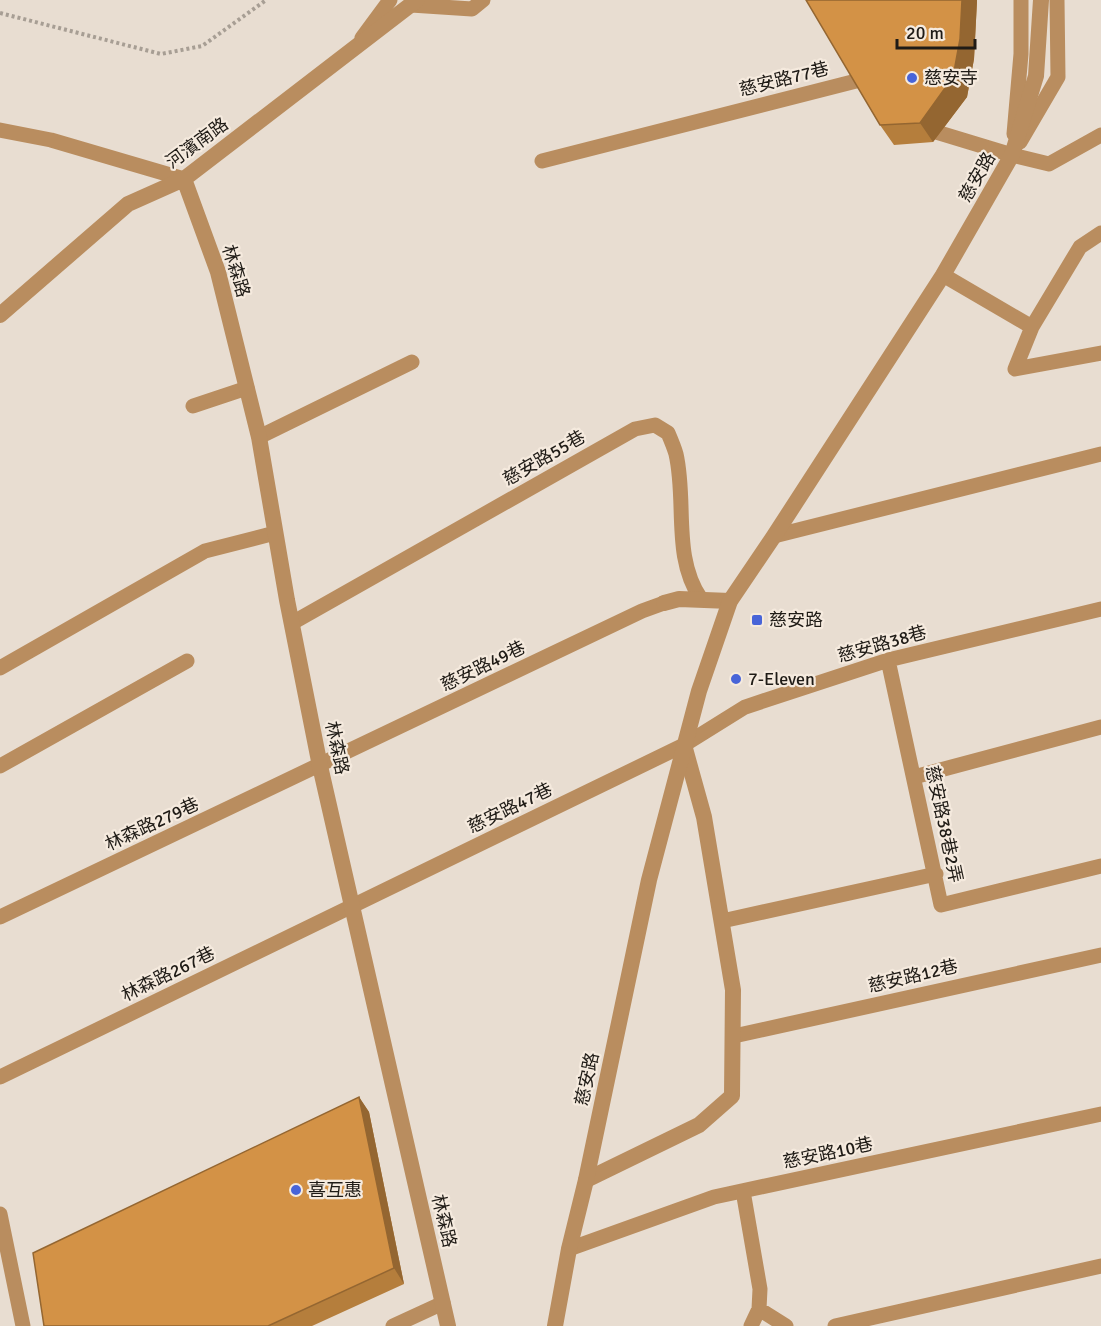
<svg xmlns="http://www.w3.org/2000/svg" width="1101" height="1326" viewBox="0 0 1101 1326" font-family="Signika,'Noto Sans TC',sans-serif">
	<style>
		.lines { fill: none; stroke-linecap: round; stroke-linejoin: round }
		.path { stroke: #a79e94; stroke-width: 4; stroke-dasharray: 3 3; stroke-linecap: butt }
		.service { stroke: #b98d5f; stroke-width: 15 }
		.minor { stroke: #b98d5f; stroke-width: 16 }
		.tertiary { stroke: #b98d5f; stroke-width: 16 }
		.wall { fill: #b57e3c }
		.shaded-wall { fill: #946631 }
		.building { fill: #d39246; stroke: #946631; stroke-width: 1.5 }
		.poi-dot { fill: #4864d8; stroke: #f5eade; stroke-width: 2 }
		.labels { text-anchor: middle; stroke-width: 4.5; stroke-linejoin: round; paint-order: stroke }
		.poi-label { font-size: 18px; fill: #1f1b16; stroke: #f5eade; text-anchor: start }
		.street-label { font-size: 18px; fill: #1f1b16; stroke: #f5eade }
	</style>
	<rect width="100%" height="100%" fill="#e8ddd1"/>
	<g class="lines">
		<path class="path" d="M0,13L161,54L202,46L266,0"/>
		<path class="service" d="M411,5L472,9L483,0
			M362,38L390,0
			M922,125L923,128L1012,155L1049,164L1101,135
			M0,130L51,140L184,179
			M1014,134L1021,54V0
			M1020,142L1058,77L1057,0
			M542,161L864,79L873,78
			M1101,233L1080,247L1032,327L1015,369L1101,353
			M943,275L1032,327
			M193,406L247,388
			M259,437L412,362
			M774,536L1101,454
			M292,623L635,429L655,425L668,433C671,440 674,447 676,454C687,502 672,557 701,599
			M888,660L941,905L1101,866
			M0,668L205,551L275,533
			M0,766L187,661
			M914,777L1101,727
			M0,917L642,611L664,603
			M722,921L936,874
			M734,1036L1101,955
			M0,1077L684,745L745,707L888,660L1101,609
			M743,1191L760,1289L759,1309L786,1326
			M0,1214L23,1326
			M569,1249L714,1197L1101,1114
			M393,1326L443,1303
			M751,1326L759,1309
			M835,1326L1101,1266"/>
		<path class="minor" d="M184,179L218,272L259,437L287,600L320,766L448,1326
			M0,315L128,204L184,179L417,0
			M664,603L679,599L730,601
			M586,1180L699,1125L732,1096L733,990L704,817L684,745"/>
		<path class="tertiary" d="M555,1326L569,1249L586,1180L649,880L699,691L730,601L774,536L943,275L1012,155L1036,76L1041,0"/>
	</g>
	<path class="wall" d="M977,1L974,59L967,97L933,142L894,145L880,125Z
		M359,1097L369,1112L404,1284L312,1326H44Z"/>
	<path class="shaded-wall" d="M962,0H977V1L974,59L967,97L933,142L920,123Z
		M359,1097L369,1112L404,1284L394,1268Z"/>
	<path class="building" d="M806,0H962L960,39L953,77L920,123L880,125Z
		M359,1097L394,1268L268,1326H44L33,1253Z"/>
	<g class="poi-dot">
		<circle cx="912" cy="78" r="6"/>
		<rect x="751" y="614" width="12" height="12" rx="3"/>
		<circle cx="736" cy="679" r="6"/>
		<circle cx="296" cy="1190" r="6"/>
	</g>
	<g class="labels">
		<g class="poi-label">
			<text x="924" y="84">慈安寺</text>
			<text x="769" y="626">慈安路</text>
			<text x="748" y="685">7-Eleven</text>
			<text x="308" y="1196">喜互惠</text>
		</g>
		<g class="street-label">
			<text transform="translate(784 79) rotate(-14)" y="6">慈安路77巷</text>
			<text transform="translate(197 143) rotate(-36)" y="6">河濱南路</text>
			<text transform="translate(977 177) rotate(-60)" y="6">慈安路</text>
			<text transform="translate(236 271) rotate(73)" y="6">林森路</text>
			<text transform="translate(544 458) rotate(-30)" y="6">慈安路55巷</text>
			<text transform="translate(882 644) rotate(-16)" y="6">慈安路38巷</text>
			<text transform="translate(483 666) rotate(-26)" y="6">慈安路49巷</text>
			<text transform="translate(337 748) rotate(78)" y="6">林森路</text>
			<text transform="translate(510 808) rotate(-26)" y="6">慈安路47巷</text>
			<text transform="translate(152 824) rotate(-25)" y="6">林森路279巷</text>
			<text transform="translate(944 824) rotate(78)" y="6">慈安路38巷2弄</text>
			<text transform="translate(168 974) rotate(-26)" y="6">林森路267巷</text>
			<text transform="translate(913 976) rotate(-13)" y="6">慈安路12巷</text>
			<text transform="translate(587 1079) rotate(-78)" y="6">慈安路</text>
			<text transform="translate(828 1153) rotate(-12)" y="6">慈安路10巷</text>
			<text transform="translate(444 1221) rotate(77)" y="6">林森路</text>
		</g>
	</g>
	<path d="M897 39v9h78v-9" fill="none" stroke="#1f1b16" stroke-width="3"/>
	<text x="906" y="39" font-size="18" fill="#1f1b16" stroke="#f5eade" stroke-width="4.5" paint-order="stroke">20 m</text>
</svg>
